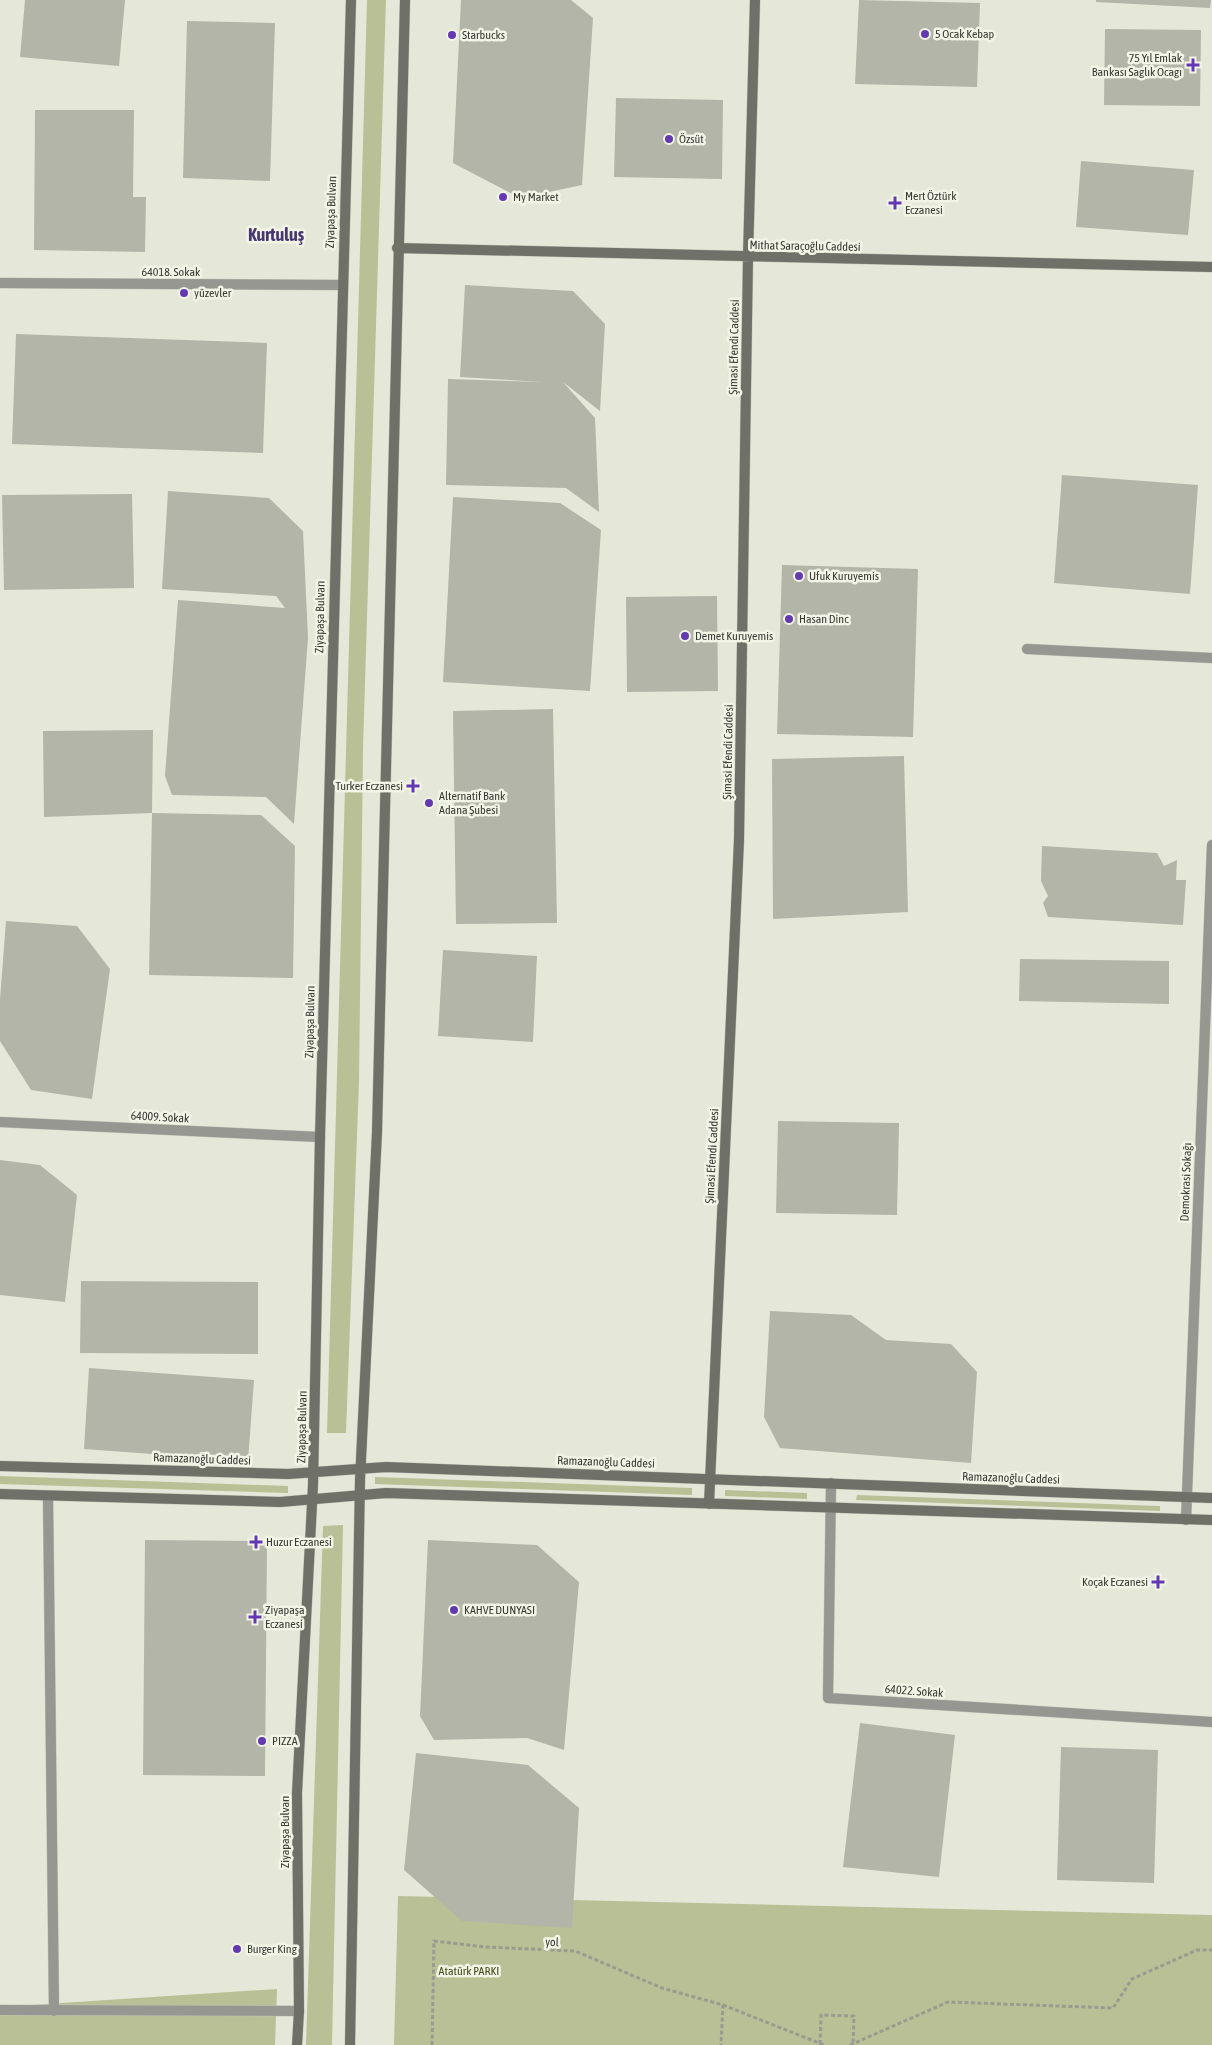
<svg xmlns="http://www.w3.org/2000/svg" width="1212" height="2045" viewBox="0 0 1212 2045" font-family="'Asap Condensed',sans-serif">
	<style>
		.green { fill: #bac095 }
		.building { fill: #b2b5a7 }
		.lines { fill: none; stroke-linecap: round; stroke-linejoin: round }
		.lane-casing { stroke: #c3c5b8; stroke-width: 11 }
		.street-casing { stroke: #c3c5b8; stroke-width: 11 }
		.secondary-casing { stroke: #c3c5b8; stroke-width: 11 }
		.path { stroke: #999b90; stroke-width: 3; stroke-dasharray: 4 2.5; stroke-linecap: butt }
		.lane { stroke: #959790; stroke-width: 10 }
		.street { stroke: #959790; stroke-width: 10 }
		.secondary { stroke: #6f7168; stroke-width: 10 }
		.poi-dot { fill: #6338b0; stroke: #f2f5e6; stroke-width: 2 }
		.labels { text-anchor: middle; stroke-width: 5; stroke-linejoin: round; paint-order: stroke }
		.poi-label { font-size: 12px; fill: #393a35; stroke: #f2f5e6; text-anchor: start }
		.street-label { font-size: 12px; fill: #393a35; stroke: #f2f5e6 }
		.park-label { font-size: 12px; fill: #454a1a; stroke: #f2f5e6 }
		.district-label { font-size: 18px; font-weight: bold; fill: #483673; stroke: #f2f5e6 }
	</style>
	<rect width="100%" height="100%" fill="#e5e8d9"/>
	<path class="green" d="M367,0H386L363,749L359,1082L346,1433H327Z
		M0,1476L288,1486V1493L0,1484Z
		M375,1477L692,1488V1495L375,1484Z
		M725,1490L807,1493V1499L725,1496Z
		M857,1495L1160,1506V1511L856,1500Z
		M343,1525L332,2045H306L323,1526Z
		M398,1896L1212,1915V2045H394Z
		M277,1989L275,2045H0V2007Z"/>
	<path class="building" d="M25,0H125L119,66L20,57Z
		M461,0H571L593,18L582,185L520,198L453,163Z
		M859,0L980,3L977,87L855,84Z
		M1096,0H1211L1210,8L1096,2Z
		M187,21L275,23L270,181L183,178Z
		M1105,29L1201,30L1200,106L1104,105Z
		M616,98L723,100L722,179L614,177Z
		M35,110H134L133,197H146L145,252L34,250Z
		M1081,161L1194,170L1188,235L1076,227Z
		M465,285L573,291L605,324L600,411L563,382L595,418L599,512L566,488L446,485L448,379L543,382L460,377Z
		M16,334L267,343L263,453L12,444Z
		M1062,475L1198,485L1190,594L1054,583Z
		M168,491L269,498L303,531L308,638L294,824L266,797L172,795L165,776L178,600L285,608L276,596L162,589Z
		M132,494L134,588L4,590L2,495Z
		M453,497L560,503L601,530L590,691L443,682Z
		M782,565L918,569L913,737L777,734Z
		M717,596L718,691L627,692L626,597Z
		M553,709L557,923L456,924L453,711Z
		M153,730L152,813L44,817L43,731Z
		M904,756L908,912L773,919L772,759Z
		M152,813L261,815L295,846L293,978L149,975Z
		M1042,846L1157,853L1164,866L1177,860L1176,880H1186L1183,925L1048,917L1043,903L1048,896L1041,881Z
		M6,921L77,926L110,969L92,1099L31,1090L0,1041V999Z
		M443,950L537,956L533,1042L438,1036Z
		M1020,959L1169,961V1004L1019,1001Z
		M778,1121L899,1123L897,1215L776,1213Z
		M0,1160L40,1165L77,1195L65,1302L0,1295Z
		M81,1281L258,1282V1354L80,1353Z
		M770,1311L851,1315L886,1340L951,1344L977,1372L971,1463L780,1448L764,1417Z
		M89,1368L254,1380L248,1461L84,1449Z
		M145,1540L267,1541L265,1776L143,1775Z
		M428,1540L537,1545L579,1582L564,1750L527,1738L434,1740L420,1716Z
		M860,1723L955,1735L939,1877L843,1867Z
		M1061,1747L1158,1750L1154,1883L1057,1880Z
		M416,1753L528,1765L579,1808L572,1928L462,1921L404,1870Z"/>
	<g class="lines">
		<defs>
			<path id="lane" d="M1027,649L1212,658
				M48,1496L54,2011"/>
			<path id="street" d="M0,283L342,285
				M0,1122L320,1137
				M831,1483L828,1698L1212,1722
				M1186,1520L1212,845
				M0,2010L299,2011"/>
			<path id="secondary" d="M397,248L1212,267
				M0,1466L288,1474L386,1467L1212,1498
				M0,1494L280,1502L386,1493L1212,1520
				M709,1504L739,840L748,257L755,0
				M297,2045L299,2011L297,1793L313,1485L320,1137L351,0
				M350,2045L360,1480L377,1132L405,0"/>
		</defs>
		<use href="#lane" class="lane-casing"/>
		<use href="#street" class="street-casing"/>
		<use href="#secondary" class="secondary-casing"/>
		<path class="path" d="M723,2005L824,2045
			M820,2044L821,2015L854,2016L853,2044
			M432,2045L434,1941L485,1947L575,1951L662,1988L723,2005L721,2045
			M850,2045L948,2002L1113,2008L1132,1979L1197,1950H1212"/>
		<use href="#lane" class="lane"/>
		<use href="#street" class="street"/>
		<use href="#secondary" class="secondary"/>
	</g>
	<g class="poi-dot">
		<circle cx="925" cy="34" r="5"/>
		<circle cx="452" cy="35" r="5"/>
		<path d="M1190.5 57.5h5v5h5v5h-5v5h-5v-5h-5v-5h5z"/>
		<circle cx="669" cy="139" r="5"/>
		<circle cx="503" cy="197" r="5"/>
		<path d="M892.5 195.5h5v5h5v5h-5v5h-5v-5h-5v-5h5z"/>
		<circle cx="184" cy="293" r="5"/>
		<circle cx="799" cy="576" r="5"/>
		<circle cx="789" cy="619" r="5"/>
		<circle cx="685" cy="636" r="5"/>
		<path d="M410.5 778.5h5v5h5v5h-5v5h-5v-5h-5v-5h5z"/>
		<circle cx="429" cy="803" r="5"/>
		<path d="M253.5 1534.5h5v5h5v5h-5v5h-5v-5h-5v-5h5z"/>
		<path d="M1155.5 1574.5h5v5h5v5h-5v5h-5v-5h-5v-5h5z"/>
		<circle cx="454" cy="1610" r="5"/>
		<path d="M252.5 1609.5h5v5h5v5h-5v5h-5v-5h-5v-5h5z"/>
		<circle cx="262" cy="1741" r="5"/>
		<circle cx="237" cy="1949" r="5"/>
	</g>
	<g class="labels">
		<g class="poi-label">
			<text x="935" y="38">5 Ocak Kebap</text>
			<text x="462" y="39">Starbucks</text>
			<text x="1182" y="62" text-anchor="end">75 Yıl Emlak<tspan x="1182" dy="14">Bankası Saglık Ocagı</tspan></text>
			<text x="679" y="143">Özsüt</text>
			<text x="905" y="200">Mert Öztürk<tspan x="905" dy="14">Eczanesi</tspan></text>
			<text x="513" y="201">My Market</text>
			<text x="194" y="297">yüzevler</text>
			<text x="809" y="580">Ufuk Kuruyemis</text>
			<text x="799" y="623">Hasan Dinc</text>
			<text x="695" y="640">Demet Kuruyemis</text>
			<text x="403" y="790" text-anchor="end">Turker Eczanesi</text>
			<text x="439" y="800">Alternatif Bank<tspan x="439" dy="14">Adana Şubesi</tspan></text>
			<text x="266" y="1546">Huzur Eczanesi</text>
			<text x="1148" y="1586" text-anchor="end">Koçak Eczanesi</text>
			<text x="265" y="1614">Ziyapaşa<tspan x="265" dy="14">Eczanesi</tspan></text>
			<text x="464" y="1614">KAHVE DUNYASI</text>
			<text x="272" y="1745">PIZZA</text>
			<text x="247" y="1953">Burger King</text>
		</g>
		<g class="street-label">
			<text transform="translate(331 212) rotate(-88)" y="4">Ziyapaşa Bulvarı</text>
			<text transform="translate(805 246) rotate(1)" y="4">Mithat Saraçoğlu Caddesi</text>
			<text x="171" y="276">64018. Sokak</text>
			<text transform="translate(734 347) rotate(-89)" y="4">Şimasi Efendi Caddesi</text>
			<text transform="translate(320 617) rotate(-89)" y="4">Ziyapaşa Bulvarı</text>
			<text transform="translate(728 752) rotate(-89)" y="4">Şimasi Efendi Caddesi</text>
			<text transform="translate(310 1022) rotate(-89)" y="4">Ziyapaşa Bulvarı</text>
			<text transform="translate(160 1117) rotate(3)" y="4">64009. Sokak</text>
			<text transform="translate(712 1156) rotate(-87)" y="4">Şimasi Efendi Caddesi</text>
			<text transform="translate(1186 1182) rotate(-88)" y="4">Demokrasi Sokağı</text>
			<text transform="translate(302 1427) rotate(-89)" y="4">Ziyapaşa Bulvarı</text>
			<text transform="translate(202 1459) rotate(2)" y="4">Ramazanoğlu Caddesi</text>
			<text transform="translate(606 1462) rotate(2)" y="4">Ramazanoğlu Caddesi</text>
			<text transform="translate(1011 1478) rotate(2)" y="4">Ramazanoğlu Caddesi</text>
			<text transform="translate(914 1691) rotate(4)" y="4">64022. Sokak</text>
			<text transform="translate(285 1832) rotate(-90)" y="4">Ziyapaşa Bulvarı</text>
			<text transform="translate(552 1942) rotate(3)" y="4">yol</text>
		</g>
		<g class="park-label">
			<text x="469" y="1975">Atatürk PARKI</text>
		</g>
		<g class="district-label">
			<text x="276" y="241">Kurtuluş</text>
		</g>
	</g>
</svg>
